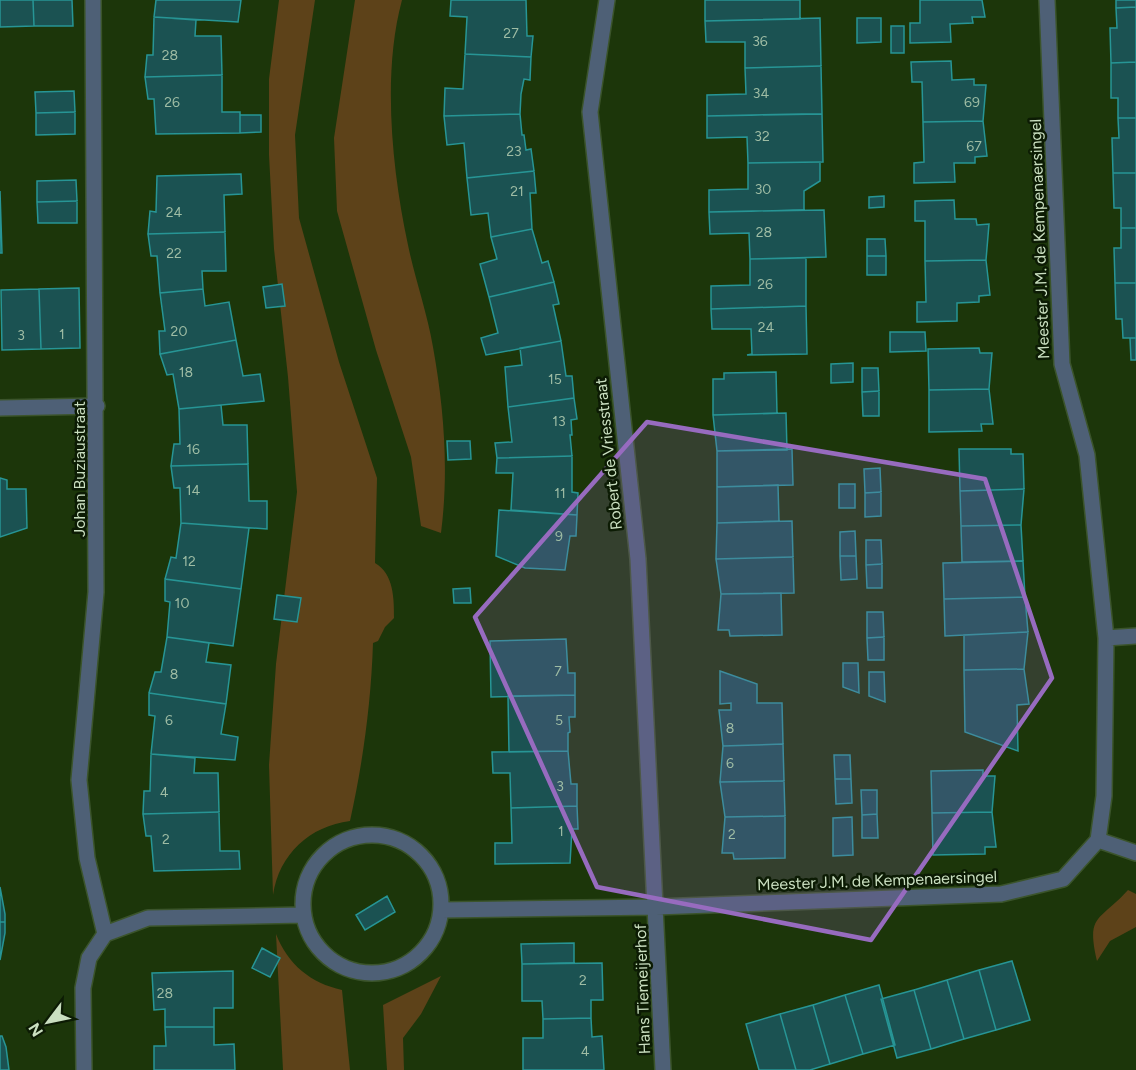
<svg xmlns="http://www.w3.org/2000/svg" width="1136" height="1070" viewBox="0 0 1136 1070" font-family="Figtree,sans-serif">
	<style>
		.green { fill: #5d4219 }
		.building { fill: #1b5252; stroke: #279595; stroke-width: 1.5 }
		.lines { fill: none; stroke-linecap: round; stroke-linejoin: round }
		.minor-casing { stroke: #3b542b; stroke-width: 18 }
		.minor { stroke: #4e6076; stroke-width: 15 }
		.marked { fill: #976bbf; fill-opacity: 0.2; stroke: #976bbf; stroke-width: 4.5; stroke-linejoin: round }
		.labels { text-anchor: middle; stroke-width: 5; stroke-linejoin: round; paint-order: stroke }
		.number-label { font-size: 14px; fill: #9ebca4 }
		.street-label { font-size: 16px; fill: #cadfc0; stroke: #0c1b04 }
	</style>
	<rect width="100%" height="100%" fill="#1c360a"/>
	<path class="green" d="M279,0H315L295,135L299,218L339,362L377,478L375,563C394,574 394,599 394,618L385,627L378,641L373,643C371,704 363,762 350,821C310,826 279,854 273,895L269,765L276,664L297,492L288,377L274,249L269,155V79Z
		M355,0H402C382,74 392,170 408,245C415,279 427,312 433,347C444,408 449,471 441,533L421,526L411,457L376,350L337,211L334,138Z
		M1128,890L1136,894V927L1110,941L1097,961C1086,914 1099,922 1128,890Z
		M276,934C288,965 311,983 342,990L350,1070H283Z
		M441,976L421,1014L403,1038L404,1070H387L383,1005Z"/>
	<path class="building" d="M0,0H33L34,26L0,27Z
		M33,0H72L73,26H34Z
		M156,0H241L238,22L154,17Z
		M451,0H526L527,36H533L531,57L465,54L467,17L450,16Z
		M705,0H800V19L705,21Z
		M920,0H982L985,17H972L973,23L950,24L951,42L910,43V23H920Z
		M1116,0H1136V7L1116,8Z
		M1136,7V62L1111,63L1110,28H1117L1116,8Z
		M154,17L196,20L195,36H221L222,75L145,77L147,55H153Z
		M820,18L821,66L745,68V42H706L705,21Z
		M857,18H881V42L857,43Z
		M891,26H904V53H891Z
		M465,54L531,57L530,80L524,79L521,94L520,114L444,116L445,88L463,89Z
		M951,61L952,80L974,79V85H986L983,121L923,122L922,82H912L911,62Z
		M1136,62V118H1118V98H1111V63Z
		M821,66L822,114L707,116V95L746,94L745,68Z
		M222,75V112H240V133L156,134L154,99H148L145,77Z
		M74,91L75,112L36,113L35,92Z
		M75,112V134L36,135V113Z
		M520,114L522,135H524L526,150L531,149L534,171L467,178L464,143L447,145L444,116Z
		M802,114H822L823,162L748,163L747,137L707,138V116Z
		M240,115H261V132L240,133Z
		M1118,118H1136V173H1113L1112,138H1119Z
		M983,121L987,156L975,157V163H954L955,182L914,183V163L924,162L923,122Z
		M820,162V181L804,191V210L709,212V190L748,189V163Z
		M534,171L536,193H530L532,229L491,237L488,213L471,215L467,178Z
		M1113,173H1136V228H1121V208H1114Z
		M241,174L242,194L224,195L225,232L148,234L150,211L156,212L157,176Z
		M76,180L77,201L37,202V181Z
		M0,191L2,253H0Z
		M884,196V207L869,208V197Z
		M954,200L955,219H976L977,225L989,224L986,260L925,261V221H915V201Z
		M77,201V223H38L37,202Z
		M824,210L826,257L750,259L749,233L710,234L709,212Z
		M1121,228H1136V283H1115L1114,248H1121Z
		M532,229L542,263L548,261L554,282L489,297L480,264L497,259L491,237Z
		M225,232L226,271H202L203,289L160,293L157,256H151L148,234Z
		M867,239H885L886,256H867Z
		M867,256H886V275H867Z
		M806,258V306L711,309V286L750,285V259Z
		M986,260L990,295L979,296V302L957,303V321L917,322V302H926L925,261Z
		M554,282L559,304L553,305L561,341L486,355L481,338L498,333L489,297Z
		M1115,283H1136V338H1123L1122,319H1116Z
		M282,284L285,306L266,308L263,287Z
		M79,288L80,348L41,349L39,289Z
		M39,289L41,349L2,350L1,290Z
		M203,289L205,306L229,302L236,340L160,354L159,331H165L160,293Z
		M806,306L807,354L747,355L752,354L751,329H712L711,309Z
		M890,332H925L926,351L890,352Z
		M1130,338H1136V360H1131Z
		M236,340L243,376L260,374L264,401L179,409L173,374L167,375L160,354Z
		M561,341L566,376H572L574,398L508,407L505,367L522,365L520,348Z
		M979,348L980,353H992L989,389L929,390L928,349Z
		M853,363V382L831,383V364Z
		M862,368H878L879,391L862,392Z
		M776,372L777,413L713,415V379H724V373Z
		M989,389L993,424H981L982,431L929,432V390Z
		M879,391V416H863L862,392Z
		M574,398L577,419L571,420L572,435H570L572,456L497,458L495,443L512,442L508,407Z
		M221,405L223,425H247L248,464L171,466L174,444H180L179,409Z
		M786,413L787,450L717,451L713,415Z
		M447,441H470L471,459L448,460Z
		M792,449L793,485L717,487V451Z
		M959,449H1011V454H1023L1024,489L960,491Z
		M572,456V492L578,493L577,515L511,510L513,473H496L497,458Z
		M248,464L249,501H267V529L181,523L180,488H174L171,466Z
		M880,468L881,492L865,493L864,469Z
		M0,478L7,480V489H26L27,528L0,537Z
		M839,484H855V508H839Z
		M778,485L779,521L717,523V487Z
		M1024,489L1021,525L961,526L960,491Z
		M881,492V516L865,517V493Z
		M499,510L577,515L576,536H570L565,570L525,568L496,556Z
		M792,521L793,557L716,559L717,523Z
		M181,523L249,528L241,589L165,579L171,557L176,558Z
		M1021,525L1023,561L962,562L961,526Z
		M855,531L856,556H840V532Z
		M866,540H881L882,564L866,565Z
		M840,556H856L857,579L841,580Z
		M793,557L794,593L721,594L716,559Z
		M1023,561L1025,597L944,599L943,563Z
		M882,564V588H867L866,565Z
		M165,579L241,589L233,646L167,637L170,602L165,601Z
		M470,588L471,603H454L453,589Z
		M781,593L782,635L730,636L729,630H718L721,594Z
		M277,595L301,598L297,622L274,619Z
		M1025,597L1028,632L945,636L944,599Z
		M867,612H883L884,637L867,638Z
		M1028,632L1024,669L964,670V635Z
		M167,637L209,643L206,662L231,665L226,704L149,693L155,672H161Z
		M884,637V660H868L867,638Z
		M566,639L568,673H575V695L491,697L490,641Z
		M843,663H858L859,693L843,687Z
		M1024,669L1029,704L1017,705L1018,751L965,732L964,670Z
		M720,671L757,684V703H782L783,744L723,746L719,710H731V703L720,704Z
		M869,672H884L885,702L869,696Z
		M149,693L226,704L221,734L238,737L235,760L151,754L155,716L149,715Z
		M575,695V717H569L570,732L568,733V751L509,752L508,696Z
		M783,744L784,781L720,782L723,746Z
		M568,751L571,784H577V806L511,808L510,773H493L492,752Z
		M151,754L195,758L194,773H218L219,812L143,814L144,791H150Z
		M834,755H850L851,779H835Z
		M983,770V776H995L992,812L932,813L931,771Z
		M835,779H851L852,803L836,804Z
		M784,781L785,816L725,817L720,782Z
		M861,790H877V814L862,815Z
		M577,806L578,829H572L570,863L495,864V843H512L511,808Z
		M219,812L220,851H239L240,869L154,871L151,836H146L143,814Z
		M992,812L996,847H985V854L933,855L932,813Z
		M877,814L878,838H862V815Z
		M785,816V858L734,859L733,853H722L725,817Z
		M852,817L853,855L833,856V818Z
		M0,887L5,914V922H0Z
		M387,896L395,912L365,930L356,915Z
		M0,922H5V933L0,960Z
		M574,943V963L522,964L521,944Z
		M262,948L280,958L270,977L252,968Z
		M1012,961L1030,1020L996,1030L979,970Z
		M602,963L603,1000H591V1018L543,1019L542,1001H522V964Z
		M979,970L996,1030L964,1039L947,980Z
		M233,971V1008H214V1027H165V1009L154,1010L152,973Z
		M947,980L964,1039L931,1049L914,990Z
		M879,985L895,1045L863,1054L845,995Z
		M914,990L931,1049L897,1058L881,999Z
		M845,995L863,1054L830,1064L813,1005Z
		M813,1005L830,1064L810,1070H796L780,1014Z
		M780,1014L796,1070H759L746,1024Z
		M591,1018L592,1037L602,1036L604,1070H523V1038H543V1019Z
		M165,1027H214V1045L234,1044L235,1070H154V1046H166Z
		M0,1036H2L6,1047L9,1070H0Z"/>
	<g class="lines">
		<defs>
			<path id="minor" d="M93,0L96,592L79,780L87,858L105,934
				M607,0L590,112L638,559L663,1070
				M0,408L97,406
				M1106,638L1136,636
				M303 904a69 69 0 1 1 138 0a69 69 0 1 1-138 0Z
				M1098,840L1136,853
				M442,910L656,907L1001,894L1063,879L1098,840L1104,796L1106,638L1087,455L1062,364L1047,0
				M84,1070L83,988L89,958L105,934L148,918L302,915"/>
		</defs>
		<use href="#minor" class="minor-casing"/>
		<use href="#minor" class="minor"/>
	</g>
	<path class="marked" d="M647,422L985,479L1052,678L871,940L597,887L475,617Z"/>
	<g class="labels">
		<g class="number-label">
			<text x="511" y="38">27</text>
			<text x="760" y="46">36</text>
			<text x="170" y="60">28</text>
			<text x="761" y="98">34</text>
			<text x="172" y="107">26</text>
			<text x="972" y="107">69</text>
			<text x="762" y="141">32</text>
			<text x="974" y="151">67</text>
			<text x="514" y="156">23</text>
			<text x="763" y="194">30</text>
			<text x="517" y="196">21</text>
			<text x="174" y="217">24</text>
			<text x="764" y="237">28</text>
			<text x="174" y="258">22</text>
			<text x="765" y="289">26</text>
			<text x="766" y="332">24</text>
			<text x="179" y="336">20</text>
			<text x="62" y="339">1</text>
			<text x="21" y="340">3</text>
			<text x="186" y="377">18</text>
			<text x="555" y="384">15</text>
			<text x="559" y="426">13</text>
			<text x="193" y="454">16</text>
			<text x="193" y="495">14</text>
			<text x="560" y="498">11</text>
			<text x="559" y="541">9</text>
			<text x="189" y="566">12</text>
			<text x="182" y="608">10</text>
			<text x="558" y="676">7</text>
			<text x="174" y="679">8</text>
			<text x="169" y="725">6</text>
			<text x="559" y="725">5</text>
			<text x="730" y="733">8</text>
			<text x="730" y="768">6</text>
			<text x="560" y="791">3</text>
			<text x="164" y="797">4</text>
			<text x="561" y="836">1</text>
			<text x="732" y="839">2</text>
			<text x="166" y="844">2</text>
			<text x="583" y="985">2</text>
			<text x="165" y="998">28</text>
			<text x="585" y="1056">4</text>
		</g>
		<g class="street-label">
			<text transform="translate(1039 239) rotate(-92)" y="6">Meester J.M. de Kempenaersingel</text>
			<text transform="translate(608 454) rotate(-96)" y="6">Robert de Vriesstraat</text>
			<text transform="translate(79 469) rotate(-90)" y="6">Johan Buziaustraat</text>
			<text transform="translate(877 880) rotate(-2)" y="6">Meester J.M. de Kempenaersingel</text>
			<text transform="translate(642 989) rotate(-92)" y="6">Hans Tiemeijerhof</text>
		</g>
	</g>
	<g transform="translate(48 1022) rotate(238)" stroke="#0c1b04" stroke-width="4.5" paint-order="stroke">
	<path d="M0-4.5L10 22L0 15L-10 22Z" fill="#cadfc0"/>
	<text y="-9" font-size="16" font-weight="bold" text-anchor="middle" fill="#cadfc0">N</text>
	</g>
</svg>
